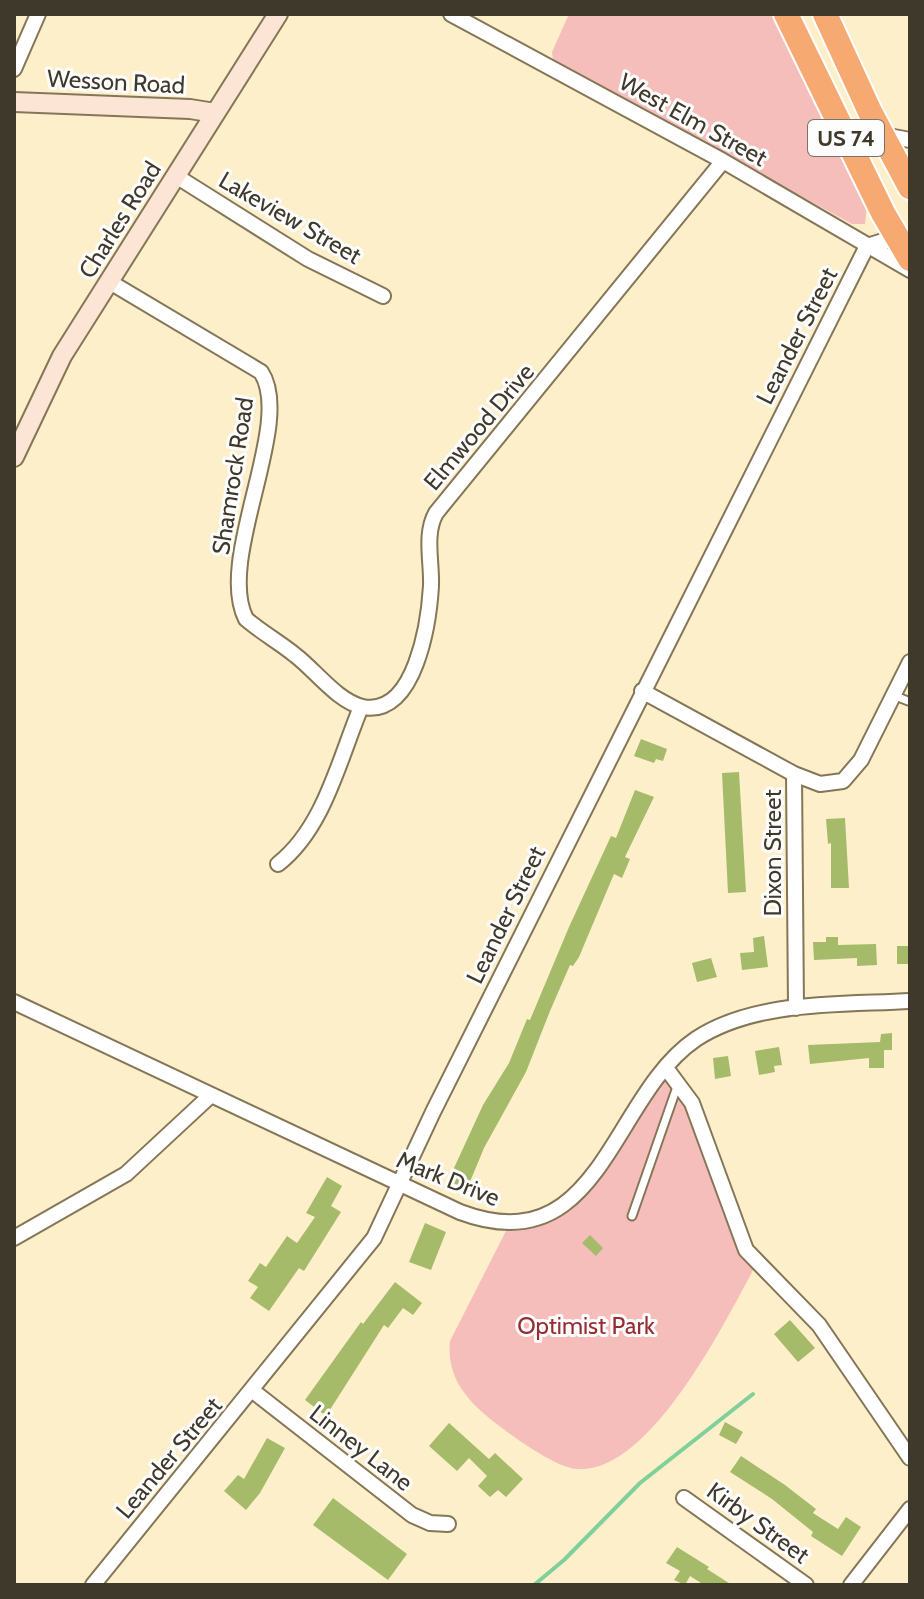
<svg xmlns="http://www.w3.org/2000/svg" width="924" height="1599" viewBox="0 0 924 1599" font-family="Cabin,sans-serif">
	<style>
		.green { fill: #f6bebb }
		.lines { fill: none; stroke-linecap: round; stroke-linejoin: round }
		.stream { stroke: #80d09b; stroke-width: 4 }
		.building { fill: #a6bb69 }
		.lane-casing { stroke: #847656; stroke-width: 11 }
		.street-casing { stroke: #847656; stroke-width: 18 }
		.secondary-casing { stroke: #847656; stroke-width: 22 }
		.highway-casing { stroke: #fff; stroke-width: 28 }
		.lane { stroke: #fff; stroke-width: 7 }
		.street { stroke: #fff; stroke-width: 14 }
		.secondary { stroke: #fde5d5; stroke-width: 18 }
		.highway { stroke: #f7a972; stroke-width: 24 }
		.labels { text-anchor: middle; stroke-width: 6; stroke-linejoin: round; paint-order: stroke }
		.shield { fill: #fdfdfd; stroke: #78746a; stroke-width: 2 }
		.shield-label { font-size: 22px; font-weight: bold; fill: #3f392b }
		.street-label { font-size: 24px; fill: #3f392b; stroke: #fdfdfd }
		.park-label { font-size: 24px; fill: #962d32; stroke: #fdfdfd }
	</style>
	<rect width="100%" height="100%" fill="#feefcb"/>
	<path class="green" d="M569,14H780L868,197L865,224H852L553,60L552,52Z
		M666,1068L679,1082L758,1261C728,1316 651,1475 577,1469C557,1468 515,1438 498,1425C469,1403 446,1379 450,1341L509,1225L565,1204Z"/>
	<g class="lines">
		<path class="stream" d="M534,1585L564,1560L640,1483L753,1394"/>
	</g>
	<path class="building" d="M641,739L667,749L663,761L656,759L654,763L634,756Z
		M739,772L746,892L728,893L722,773Z
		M635,790L654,797L625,857L630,859L622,878L614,874L579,957L573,966L570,965L550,1011L526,1072L484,1148L467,1189L448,1181L483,1105L509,1063L527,1019L530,1020L569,927L611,836L616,838Z
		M845,818L849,888H831V843L828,844L826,819Z
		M764,936L768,967L742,970L740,953L754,952L753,938Z
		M826,937H838V945L876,944L877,965L857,966V958L814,960L813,942H826Z
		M897,946H910V964H897Z
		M711,958L717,977L697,982L692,963Z
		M892,1033V1050H884V1068H869V1058L810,1064L808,1045L880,1042L881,1034Z
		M779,1047L782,1065L774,1066L775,1072L759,1075L755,1051Z
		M728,1056L731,1076L715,1079L713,1058Z
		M327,1177L342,1186L331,1206L341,1212L304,1271L299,1268L269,1311L250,1298L258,1287L248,1281L260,1263L266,1267L287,1236L297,1243L315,1217L306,1213Z
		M425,1223L446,1232L431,1270L409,1262Z
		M590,1235L603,1248L596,1256L582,1243Z
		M395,1282L422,1303L413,1315L403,1308L388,1328L384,1325L326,1416L305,1400L361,1322L363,1324Z
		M790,1320L815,1348L798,1362L774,1334Z
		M725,1422L743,1432L736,1444L719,1435Z
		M449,1423L489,1459L495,1453L523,1479L506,1497L498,1490L490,1497L478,1486L487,1476L469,1458L457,1471L429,1446Z
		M267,1438L285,1448L260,1493L246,1510L224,1491L238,1475L244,1479Z
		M741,1456L785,1485L816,1509L813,1513L838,1529L846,1517L861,1527L842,1556L811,1536L813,1532L772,1499L730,1472Z
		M333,1498L407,1554L388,1580L313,1525Z
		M677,1547L709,1567L707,1569L732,1585H704L690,1576L685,1585L674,1580L680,1571L666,1563Z"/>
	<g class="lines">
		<defs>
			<path id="lane" d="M893,695L908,701
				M632,1216L678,1084"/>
			<path id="street" d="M451,14L723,161L910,270
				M14,69L38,14
				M883,135L910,140
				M176,176L308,259L383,296
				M110,282L261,372C295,423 215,559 246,619C261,632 279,642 295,655C315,670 338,702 363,707C416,717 429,620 431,586C432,562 424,534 436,513L723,161
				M642,691L794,774L796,1008
				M794,774L820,784L843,781L861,760L910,662
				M278,864C324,828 339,760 361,707
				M14,1002L460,1212C601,1265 610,1097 696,1039C755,1000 842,1005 910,1001
				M666,1068L692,1103L746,1250L819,1325L910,1458
				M14,1238L126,1174L210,1096
				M253,1391L412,1515L430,1523L448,1524
				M684,1498L806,1585
				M93,1585L374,1238L433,1112L867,246L883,241L900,242
				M851,1585L910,1509"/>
			<path id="secondary" d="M14,102L190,109L215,113
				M14,457L62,356L278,14"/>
			<path id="highway" d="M786,14L883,213L910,259
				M825,14L870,112L910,187"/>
		</defs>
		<use href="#lane" class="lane-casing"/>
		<use href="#street" class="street-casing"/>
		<use href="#secondary" class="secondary-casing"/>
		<use href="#highway" class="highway-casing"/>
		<use href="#lane" class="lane"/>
		<use href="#street" class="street"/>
		<use href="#secondary" class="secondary"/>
		<use href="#highway" class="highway"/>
	</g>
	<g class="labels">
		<rect class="shield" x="808" y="120" width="76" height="36" rx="6"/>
		<g class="shield-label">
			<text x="846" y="146">US 74</text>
		</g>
		<g class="street-label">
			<text transform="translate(116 82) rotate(3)" y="8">Wesson Road</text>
			<text transform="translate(693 120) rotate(29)" y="8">West Elm Street</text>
			<text transform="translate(290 218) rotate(30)" y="8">Lakeview Street</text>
			<text transform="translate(120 220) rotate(-58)" y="8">Charles Road</text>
			<text transform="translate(797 336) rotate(-63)" y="8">Leander Street</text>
			<text transform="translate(479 427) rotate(-50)" y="8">Elmwood Drive</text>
			<text transform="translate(233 476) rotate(-81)" y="8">Shamrock Road</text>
			<text transform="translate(773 853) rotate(-90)" y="8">Dixon Street</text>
			<text transform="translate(506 915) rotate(-64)" y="8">Leander Street</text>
			<text transform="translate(448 1179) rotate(22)" y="8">Mark Drive</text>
			<text transform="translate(361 1448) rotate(38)" y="8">Linney Lane</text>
			<text transform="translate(169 1458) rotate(-50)" y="8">Leander Street</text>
			<text transform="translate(758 1523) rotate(36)" y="8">Kirby Street</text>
		</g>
		<g class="park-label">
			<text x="586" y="1334">Optimist Park</text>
		</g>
	</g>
	<rect width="924" height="1599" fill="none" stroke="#3f392b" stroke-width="32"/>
</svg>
